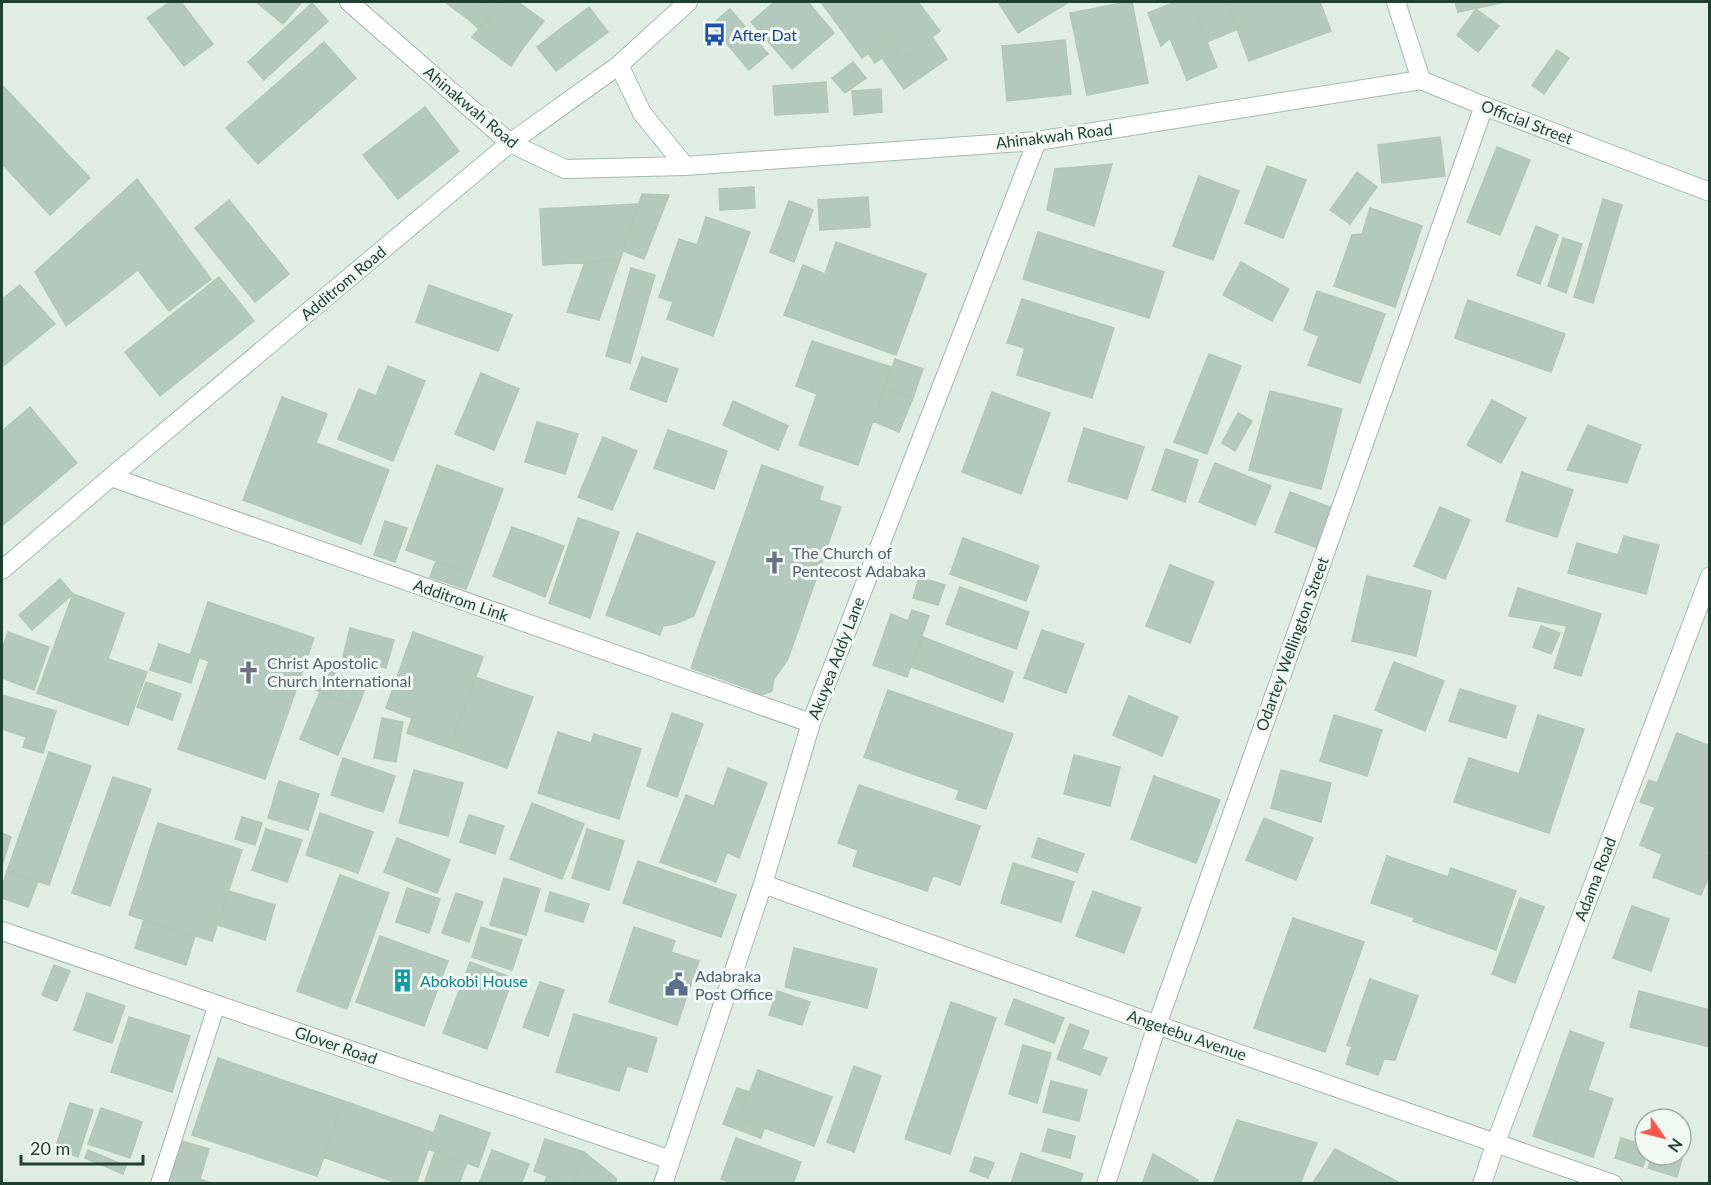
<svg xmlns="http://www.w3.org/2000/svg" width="1711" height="1185" viewBox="0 0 1711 1185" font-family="Lato,sans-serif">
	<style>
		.building { fill: #b5c8bd; stroke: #b2c7ba; stroke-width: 1.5 }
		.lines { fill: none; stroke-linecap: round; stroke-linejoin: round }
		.lane-casing { stroke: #a2b5ab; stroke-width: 18 }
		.street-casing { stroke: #a2b5ab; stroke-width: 20 }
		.secondary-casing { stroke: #a0bdad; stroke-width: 20 }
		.lane { stroke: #fff; stroke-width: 16 }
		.street { stroke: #fff; stroke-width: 18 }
		.secondary { stroke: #fff; stroke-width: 18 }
		.labels { text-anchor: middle; stroke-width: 6; stroke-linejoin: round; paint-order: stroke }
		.transit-label { font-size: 16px; fill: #164399; stroke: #f1f9f4; text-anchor: start }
		.street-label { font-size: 16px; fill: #1f3f30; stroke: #f1f9f4 }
		.worship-label { font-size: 16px; fill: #5b616d; stroke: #f1f9f4; text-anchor: start }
		.service-label { font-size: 16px; fill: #4e5e75; stroke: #f1f9f4; text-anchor: start }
		.culture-label { font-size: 16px; fill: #0d838f; stroke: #f1f9f4; text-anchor: start }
	</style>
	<rect width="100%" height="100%" fill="#e0ede5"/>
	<path class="building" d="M170,2H181L213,44L184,66L147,18Z
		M256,2H300L301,3L283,24Z
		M445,2H483L469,20Z
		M483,2H499L478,28L469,20Z
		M499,2H518L544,21L523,48L486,20Z
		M774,2H808L834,33L792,69L751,22Z
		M821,2H918L940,31L902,59L888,39L862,58Z
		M998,2H1069L1018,33Z
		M1127,2H1132L1148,83L1087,95L1070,13Z
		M1175,2H1191L1217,67L1187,80L1170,38L1161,46L1148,13Z
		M1191,2H1227L1238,29L1207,42Z
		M1227,2H1320L1331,31L1249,61Z
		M1455,2H1505L1458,12Z
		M312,3L328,21L264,80L248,62Z
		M589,7L608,32L556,71L537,47Z
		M730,9L768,54L749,70L711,25Z
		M1476,9L1499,26L1478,52L1457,35Z
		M486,20L523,48L511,66L472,37Z
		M932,37L947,59L904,89L882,58L875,63L868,53L888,39L902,59Z
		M1065,40L1071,94L1007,101L1002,46Z
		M324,42L356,78L258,164L226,128Z
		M1557,50L1569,58L1544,94L1532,85Z
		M853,62L866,78L845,93L832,78Z
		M826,82L828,112L775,115L773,86Z
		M2,85L90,178L50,215L2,164Z
		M881,89L882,112L854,115L852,91Z
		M425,107L459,151L398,199L363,155Z
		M1440,137L1445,176L1382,183L1378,145Z
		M1497,147L1530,160L1500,235L1467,222Z
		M1112,164L1094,226L1047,210L1055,169Z
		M1267,166L1306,180L1283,238L1245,223Z
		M1357,172L1377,187L1350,224L1330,210Z
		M1199,176L1239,191L1213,260L1173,246Z
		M137,179L211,279L169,311L138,270L66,326L35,272Z
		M754,187L755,208L720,210L719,189Z
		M642,194L669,195L644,259L623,251Z
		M868,197L870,227L820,230L818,200Z
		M1603,199L1622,205L1593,303L1574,297Z
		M229,200L289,274L255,302L195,228Z
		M789,201L813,210L794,262L770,252Z
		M637,204L620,260L543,265L540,209Z
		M1370,208L1422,226L1395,307L1334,286L1352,235L1362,234Z
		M706,217L750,232L713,336L667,319L673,302L659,297L679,239L697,245Z
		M1536,226L1558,235L1540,284L1517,275Z
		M1038,232L1164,272L1149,318L1023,279Z
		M1563,238L1582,244L1566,293L1548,286Z
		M836,242L926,274L896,355L784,315L803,265L825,274Z
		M620,260L599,320L567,312L585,262Z
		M1241,262L1289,289L1272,321L1223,295Z
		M631,268L655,275L630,363L606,356Z
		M219,277L254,321L160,396L125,352Z
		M20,285L55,324L2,367V299Z
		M429,285L512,315L498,351L416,322Z
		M1317,291L1385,314L1360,383L1308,365L1319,336L1304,330Z
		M1022,299L1114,328L1092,398L1017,375L1025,348L1007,343Z
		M1468,300L1565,334L1551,372L1455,338Z
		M812,341L891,367L858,465L799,445L817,394L796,386Z
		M1209,354L1241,366L1207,454L1174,442Z
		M642,357L678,369L666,402L630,389Z
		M895,359L923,369L913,398L885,388Z
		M388,366L425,381L393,461L338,439L359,389L376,396Z
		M481,373L519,389L494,450L455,434Z
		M885,388L913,398L899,432L873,421Z
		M1270,391L1342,409L1321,489L1249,470Z
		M992,392L1050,413L1021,494L962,472Z
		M282,397L327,414L316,443L389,470L361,544L243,500Z
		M1492,400L1526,418L1501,463L1467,445Z
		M733,401L788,426L778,450L723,425Z
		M30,407L77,463L2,526V431Z
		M1238,413L1252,421L1235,451L1222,443Z
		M537,422L578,434L565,474L525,462Z
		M1588,425L1641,445L1627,483L1567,470Z
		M1084,428L1144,447L1127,499L1068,481Z
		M668,430L727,451L714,489L654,468Z
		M603,437L637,451L612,510L578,497Z
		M1166,449L1198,460L1185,502L1152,490Z
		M1215,463L1271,486L1255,525L1199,502Z
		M437,465L503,489L472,574L406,550Z
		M762,465L823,487L819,500L841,507L788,659L774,679L772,691L759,696L750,689L691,668Z
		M1522,472L1573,490L1557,537L1506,521Z
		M1290,492L1332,508L1318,548L1275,532Z
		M1440,507L1470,520L1445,579L1414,566Z
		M578,518L619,532L590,618L549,603Z
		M385,521L407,528L395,562L374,555Z
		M512,527L564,546L545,597L493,576Z
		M637,533L715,562L694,616L675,624L663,626L660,635L606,615Z
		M1624,536L1659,545L1646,594L1568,573L1577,543L1618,555Z
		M963,538L1039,566L1026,601L950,574Z
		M436,561L472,574L466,589L430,577Z
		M1170,565L1214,582L1190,643L1146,626Z
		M1367,576L1431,591L1416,656L1352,641Z
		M919,577L945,585L938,605L913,598Z
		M60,579L73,594L32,630L19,615Z
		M960,587L1029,612L1016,649L946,624Z
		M1518,588L1601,614L1581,676L1554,668L1567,626L1509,616Z
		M73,594L124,613L108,659L147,672L128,725L37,693Z
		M208,602L314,638L265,779L178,749L209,661L190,655Z
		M912,610L929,616L907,677L873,665L891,614L908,621Z
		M1541,626L1560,633L1551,654L1533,647Z
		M350,628L394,640L386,668L343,657Z
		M1042,630L1084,644L1066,693L1024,678Z
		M8,632L49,647L34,690L2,678V649Z
		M413,632L483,657L450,748L407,733L412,718L386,708Z
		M923,637L1013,672L1003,702L912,667Z
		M159,644L199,658L191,683L150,670Z
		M1394,662L1444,681L1425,731L1375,710Z
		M324,669L366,686L358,707L316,690Z
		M475,677L533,697L507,768L450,748Z
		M146,682L181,694L172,720L137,707Z
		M1460,689L1516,706L1506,738L1449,721Z
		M888,690L1013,734L986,809L956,799L959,790L864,757Z
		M320,692L358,707L338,755L300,739Z
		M2,695L56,711L43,753L23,747L26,737L2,729Z
		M1129,696L1178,717L1162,756L1113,735Z
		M672,713L703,724L677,797L647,786Z
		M1334,715L1382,730L1367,776L1320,761Z
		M1538,715L1584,729L1549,833L1454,802L1469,758L1519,774Z
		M382,718L403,722L396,762L374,758Z
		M558,732L591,743L594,734L641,749L619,819L538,793Z
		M1677,733L1710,746V846L1706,854L1710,855V874L1701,895L1653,877L1662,854L1640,845L1655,807L1640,802L1649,780L1657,783Z
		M49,752L91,766L49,885L7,871Z
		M1074,755L1120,767L1110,806L1064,794Z
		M343,758L395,776L383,812L331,795Z
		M728,768L767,783L739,858L727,852L716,882L660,862L686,795L714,806Z
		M414,770L463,783L448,836L399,823Z
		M1281,770L1331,783L1321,822L1271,808Z
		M1154,776L1220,800L1196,863L1131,839Z
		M113,777L151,789L110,906L72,893Z
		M279,781L319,794L308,830L268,818Z
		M859,785L980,826L960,885L933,875L927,891L853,866L858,850L838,843Z
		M532,803L584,824L562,879L510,859Z
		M320,813L373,832L358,873L306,855Z
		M469,815L504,826L495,854L460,842Z
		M242,817L262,823L255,845L235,839Z
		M1264,818L1313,838L1296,880L1246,860Z
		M158,823L242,850L212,941L129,915Z
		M266,829L302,840L287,882L252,870Z
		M587,829L624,841L609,890L572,878Z
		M2,833L11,837L2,865Z
		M397,838L450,860L437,893L384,872Z
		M1038,838L1084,854L1077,872L1032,857Z
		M1387,856L1448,877L1451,868L1516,891L1496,950L1413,921L1415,918L1371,903Z
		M638,861L736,895L721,937L623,903Z
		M1013,863L1074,882L1061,922L1001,903Z
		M7,871L38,881L28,907L2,898V887Z
		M340,875L389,893L347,1009L297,991Z
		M504,878L540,889L526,935L490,925Z
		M407,888L440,899L429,933L396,922Z
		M229,891L275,905L265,940L218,925Z
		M1093,891L1141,908L1124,953L1076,936Z
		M550,892L589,904L583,922L545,911Z
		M456,893L483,902L469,942L442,933Z
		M1520,898L1544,907L1515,983L1492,974Z
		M1632,906L1669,919L1651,971L1613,958Z
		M1293,918L1364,942L1325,1052L1254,1028Z
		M144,919L195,936L186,965L135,948Z
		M481,927L522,940L512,970L472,957Z
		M634,927L675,941L671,952L699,961L677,1025L609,1002Z
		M380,936L448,961L424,1026L356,1002Z
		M794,948L877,969L867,1008L785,987Z
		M470,962L513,978L487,1049L443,1033Z
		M54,965L70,971L57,1001L42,995Z
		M1370,979L1418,996L1395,1060L1384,1059L1378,1075L1346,1064L1352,1047L1347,1045Z
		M540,982L564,990L548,1036L523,1027Z
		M777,991L810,1002L802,1025L769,1015Z
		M1639,991L1710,1010V1047L1630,1027Z
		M87,993L125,1006L112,1043L74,1030Z
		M1014,999L1064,1018L1054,1043L1005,1024Z
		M951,1002L996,1018L950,1154L905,1139Z
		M574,1014L657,1038L647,1072L627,1066L619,1091L556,1072Z
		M129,1017L190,1036L172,1092L111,1072Z
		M1070,1024L1089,1031L1082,1049L1107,1058L1100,1075L1057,1059Z
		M1570,1031L1604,1043L1588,1090L1613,1099L1593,1157L1533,1136Z
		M1023,1045L1051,1053L1037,1103L1009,1094Z
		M218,1058L344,1101L317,1176L192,1135Z
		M854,1066L881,1076L854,1152L827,1142Z
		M758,1070L832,1097L814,1146L739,1119Z
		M1051,1081L1087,1090L1079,1121L1043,1112Z
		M737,1088L750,1092L739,1119L764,1128L761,1138L723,1124Z
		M344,1101L434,1133L416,1184H400L323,1157Z
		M70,1103L93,1110L78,1157L55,1149Z
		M101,1108L142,1122L130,1158L88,1144Z
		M440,1115L490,1133L478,1167L428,1149Z
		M1237,1120L1317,1143L1300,1184H1213Z
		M1048,1129L1075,1136L1070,1158L1042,1151Z
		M736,1138L801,1162L793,1184H733L721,1179Z
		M1621,1138L1645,1145V1155H1646L1643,1167L1615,1158Z
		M545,1139L584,1152L573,1184H568L534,1171Z
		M182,1141L209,1149L200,1179L213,1184H169Z
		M1335,1149L1402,1184H1312Z
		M88,1150L126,1166L123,1174L85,1158Z
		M492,1150L529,1164L521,1184H479Z
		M435,1152L467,1163L459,1184H424Z
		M584,1152L616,1178V1184H573Z
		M1021,1153L1083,1174L1079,1184H1011Z
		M1153,1154L1198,1180L1197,1184H1142Z
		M1681,1154L1683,1155L1677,1177L1648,1168L1652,1155Z
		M975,1157L994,1163L988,1178L970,1171Z
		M547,1176L568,1184H544Z"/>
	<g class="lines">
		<defs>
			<path id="lane" d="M159,1184L217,1004"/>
			<path id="street" d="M349,2L510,143
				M111,477L811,723
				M763,884L1157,1025L1613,1184
				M2,931L671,1160
				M663,1184L763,884L811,723L1037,141
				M1106,1184L1157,1025L1484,106"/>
			<path id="secondary" d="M1396,2L1421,80L1484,106L1710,192
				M619,65L642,113L685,166
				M510,143L565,169L685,166L1037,141L1421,80
				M2,570L111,477L510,143L619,65L688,2
				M1482,1184L1496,1142L1710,576"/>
		</defs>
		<use href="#lane" class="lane-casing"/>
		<use href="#street" class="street-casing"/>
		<use href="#secondary" class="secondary-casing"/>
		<use href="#lane" class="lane"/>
		<use href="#street" class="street"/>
		<use href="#secondary" class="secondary"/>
	</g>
	<defs>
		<symbol id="bus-bare" viewBox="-9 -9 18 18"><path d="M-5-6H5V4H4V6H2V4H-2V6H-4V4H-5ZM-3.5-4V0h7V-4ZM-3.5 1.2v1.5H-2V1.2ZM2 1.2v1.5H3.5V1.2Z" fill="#1a4fb4" stroke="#f1f9f4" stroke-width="2.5" paint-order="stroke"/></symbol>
		<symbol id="church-bare" viewBox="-9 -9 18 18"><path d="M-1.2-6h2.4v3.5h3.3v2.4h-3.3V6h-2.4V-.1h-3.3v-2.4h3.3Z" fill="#6b7280" stroke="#f1f9f4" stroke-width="2.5" paint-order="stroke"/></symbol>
		<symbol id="building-bare" viewBox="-9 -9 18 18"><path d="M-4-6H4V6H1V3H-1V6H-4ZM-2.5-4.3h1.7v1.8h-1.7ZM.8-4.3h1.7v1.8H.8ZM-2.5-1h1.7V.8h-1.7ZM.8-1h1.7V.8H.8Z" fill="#0f9aa8" stroke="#f1f9f4" stroke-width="2.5" paint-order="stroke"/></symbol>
		<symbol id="civic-bare" viewBox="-9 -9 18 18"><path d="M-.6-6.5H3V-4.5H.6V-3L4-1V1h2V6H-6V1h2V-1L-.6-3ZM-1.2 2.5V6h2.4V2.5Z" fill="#5c6f8a" stroke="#f1f9f4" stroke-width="2.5" paint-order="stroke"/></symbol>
	</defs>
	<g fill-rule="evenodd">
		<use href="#bus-bare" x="698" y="18" width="33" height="33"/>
		<use href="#church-bare" x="758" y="546" width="33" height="33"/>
		<use href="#church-bare" x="232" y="656" width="33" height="33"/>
		<use href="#building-bare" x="386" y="964" width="33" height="33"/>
		<use href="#civic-bare" x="660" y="968" width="33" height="33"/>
	</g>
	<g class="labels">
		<g class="transit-label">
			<text x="732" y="41">After Dat</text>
		</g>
		<g class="street-label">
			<text transform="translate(471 107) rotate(40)" y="6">Ahinakwah Road</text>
			<text transform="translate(1527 122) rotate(21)" y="6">Official Street</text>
			<text transform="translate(1054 136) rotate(-7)" y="6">Ahinakwah Road</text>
			<text transform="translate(343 283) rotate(-40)" y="6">Additrom Road</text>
			<text transform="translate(461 600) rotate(19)" y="6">Additrom Link</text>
			<text transform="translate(1292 644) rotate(-70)" y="6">Odartey Wellington Street</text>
			<text transform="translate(836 658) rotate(-69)" y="6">Akuyea Addy Lane</text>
			<text transform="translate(1595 879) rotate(-69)" y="6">Adama Road</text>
			<text transform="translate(1187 1035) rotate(19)" y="6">Angetebu Avenue</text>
			<text transform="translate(336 1045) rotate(19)" y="6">Glover Road</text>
		</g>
		<g class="worship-label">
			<text x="792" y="559">The Church of<tspan x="792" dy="18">Pentecost Adabaka</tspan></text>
			<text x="267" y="669">Christ Apostolic<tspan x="267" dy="18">Church International</tspan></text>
		</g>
		<g class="service-label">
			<text x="695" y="982">Adabraka<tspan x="695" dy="18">Post Office</tspan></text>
		</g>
		<g class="culture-label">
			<text x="420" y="987">Abokobi House</text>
		</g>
	</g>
	<rect width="1711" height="1185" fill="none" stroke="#1f3f30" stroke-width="6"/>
	<g transform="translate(1663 1137) rotate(125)"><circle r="28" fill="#f1f9f4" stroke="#9dafa6" stroke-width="1.5"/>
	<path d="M0-4.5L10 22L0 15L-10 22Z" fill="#ff564c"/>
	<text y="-9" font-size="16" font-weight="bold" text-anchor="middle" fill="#1f3f30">N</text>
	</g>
	<path d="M21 1155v9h122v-9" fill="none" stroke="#1f3f30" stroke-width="3"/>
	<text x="30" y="1155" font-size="18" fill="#1f3f30" stroke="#f1f9f4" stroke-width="4.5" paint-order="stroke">20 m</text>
</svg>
